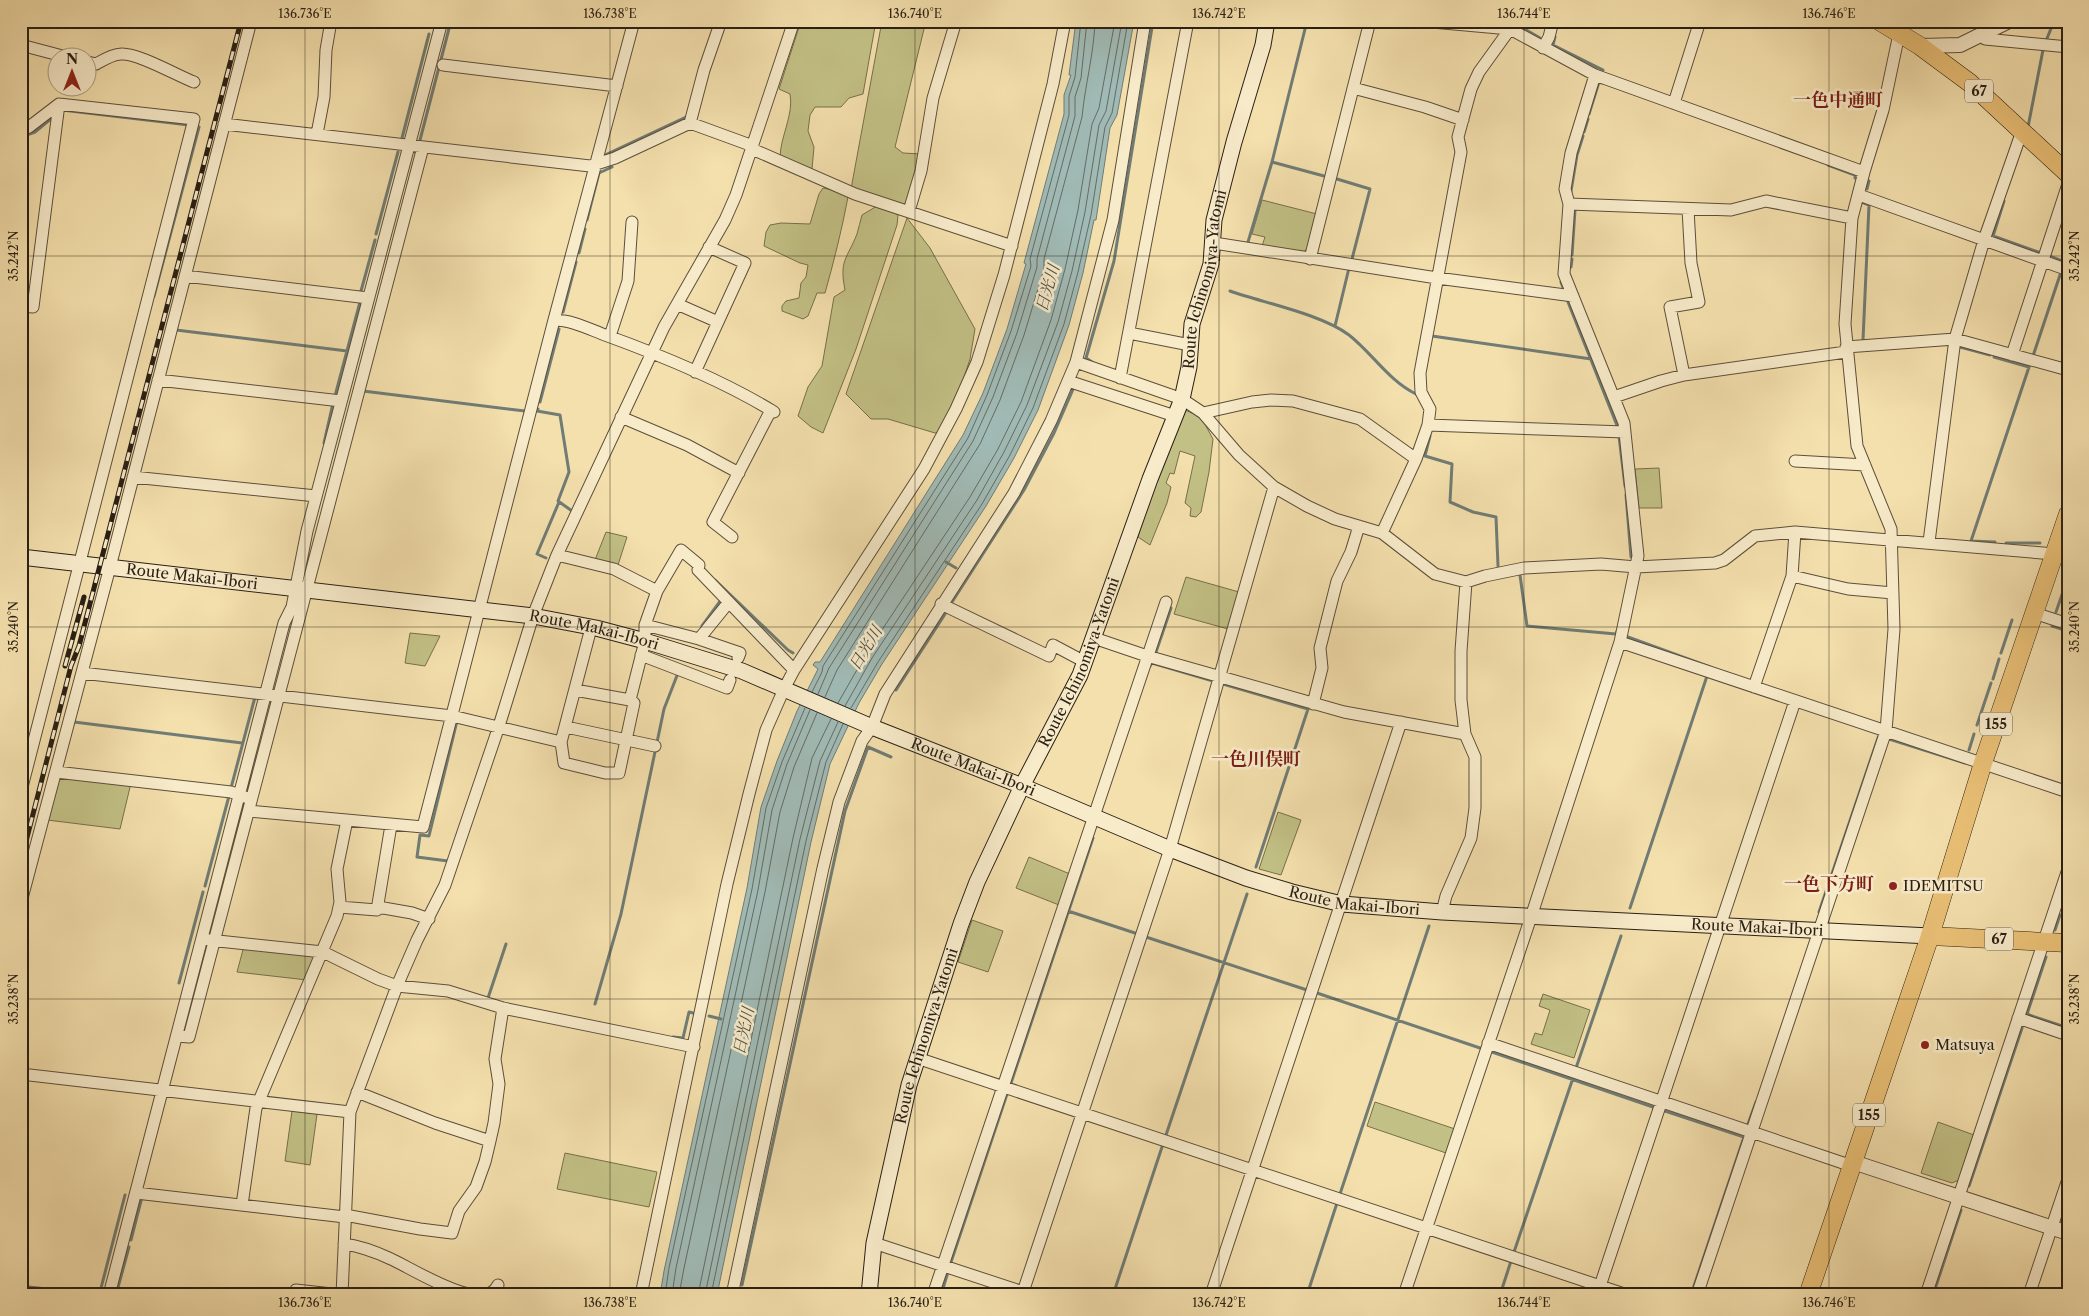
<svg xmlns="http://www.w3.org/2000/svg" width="2089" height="1316" viewBox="0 0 2089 1316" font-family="'Libre Caslon Text','Noto Serif JP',serif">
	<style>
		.green { fill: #c2c085; stroke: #76704c }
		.water { fill: #a0bab5; stroke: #707c75 }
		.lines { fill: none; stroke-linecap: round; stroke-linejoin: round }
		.shore { stroke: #646c64; stroke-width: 1 }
		.stream { stroke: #707c75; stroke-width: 3 }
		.minor-casing { stroke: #5c4f3a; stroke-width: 13 }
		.tertiary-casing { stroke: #5c4f3a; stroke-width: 16 }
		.secondary-casing { stroke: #291f14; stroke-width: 17 }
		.primary-casing { stroke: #291f14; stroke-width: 19 }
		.trunk-casing { stroke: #291f14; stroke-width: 19 }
		.minor { stroke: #f8ebca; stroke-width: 11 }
		.tertiary { stroke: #f8ebca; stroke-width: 14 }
		.secondary { stroke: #f8ebca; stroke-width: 15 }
		.primary { stroke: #eac076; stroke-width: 18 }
		.trunk { stroke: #eac076; stroke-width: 18 }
		.rail-casing { stroke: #291f14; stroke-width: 5 }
		.rail { stroke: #f8ebca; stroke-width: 3; stroke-dasharray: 9; stroke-linecap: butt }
		.ticks { fill: none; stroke: #291f14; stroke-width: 1; stroke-opacity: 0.45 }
		.poi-dot { fill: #8f2418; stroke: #f8ebca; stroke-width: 2 }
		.labels { text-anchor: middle; stroke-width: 5; stroke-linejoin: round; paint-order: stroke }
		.shield { fill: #f8ebca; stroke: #675c4b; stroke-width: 1 }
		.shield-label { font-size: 14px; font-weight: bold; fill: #291f14 }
		.street-label { font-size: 15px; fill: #291f14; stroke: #f8ebca }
		.poi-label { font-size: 15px; fill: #291f14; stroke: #f8ebca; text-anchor: start }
		.water-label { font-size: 16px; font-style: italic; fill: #4d4e44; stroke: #f8ebca }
		.quarter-label { font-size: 18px; font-weight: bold; fill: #7a1f14; stroke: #f8ebca }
		.neatline { fill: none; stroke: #291f14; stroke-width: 2 }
		.ticks-label { font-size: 12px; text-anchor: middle; fill: #291f14 }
	</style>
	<rect width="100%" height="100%" fill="#f4e0ad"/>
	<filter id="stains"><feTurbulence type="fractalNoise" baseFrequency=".004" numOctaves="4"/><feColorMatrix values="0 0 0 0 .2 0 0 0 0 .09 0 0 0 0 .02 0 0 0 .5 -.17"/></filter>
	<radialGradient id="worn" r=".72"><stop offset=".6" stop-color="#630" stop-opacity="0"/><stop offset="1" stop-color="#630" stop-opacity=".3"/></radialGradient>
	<path class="green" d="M801,21H876L863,94L849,98L841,107H815L810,115L808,131L814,147L812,169L780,158C780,137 794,115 790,94L779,89Z
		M882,21H926L895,147L903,153L921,154L907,208L851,189Z
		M823,188L837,191L848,197C842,229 834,261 825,293H817L808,316L803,319L782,311V306L786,301L799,298L801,283L806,277L808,265L800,263L764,246L766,232L770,225L781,223L810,224L819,194Z
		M1262,200L1317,214L1308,248L1302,253L1262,246L1265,237L1252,234Z
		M877,206L888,209L898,215L897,225L856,349L823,433L811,427L798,416L808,387L822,366L834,297L845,290C839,260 847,259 857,234C859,228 860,221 862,215Z
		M907,218L930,248L975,329L970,359L954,407L941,432L935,433L888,419H871L846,394Z
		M1185,410L1201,417L1213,439L1209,472L1201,512L1196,517L1190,516L1191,508L1185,503L1195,456L1180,451L1174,474L1170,473L1166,483L1171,487L1167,503L1150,545L1138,537L1146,508Z
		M1659,468L1662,508H1639L1635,469Z
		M606,532L627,537L617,568L595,560Z
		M1186,577L1239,592L1228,629L1174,614Z
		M410,633L440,636L425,666L405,663Z
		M63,776L131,783L120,829L47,820L58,780Z
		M1278,812L1301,820L1281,875L1259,869Z
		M1029,857L1070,874L1059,905L1016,888Z
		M972,920L1003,931L988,972L958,962Z
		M244,946L316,957L307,980L237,972Z
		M1543,994L1590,1010L1574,1058L1531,1044L1535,1033L1542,1035L1550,1010L1539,1006Z
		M1375,1102L1455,1129L1446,1153L1367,1126Z
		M292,1111L317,1114L310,1165L285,1161Z
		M1938,1122L1974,1135L1959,1180L1952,1183L1921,1173Z
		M565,1153L657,1172L649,1207L557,1189Z"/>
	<path class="water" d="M1076,21H1134L1117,115L1110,128L1096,220H1094L1083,273L1069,325L1038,410L1014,458L986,506L882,664L859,703L830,764L811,842L717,1295H660L664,1271L747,888L761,807L777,761L797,711L818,669L813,665L815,662H820L963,435L983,393L1007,329L1026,264L1024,263L1064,114V95L1071,75H1069Z"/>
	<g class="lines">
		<path class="shore" d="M812,692L822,672L823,666L968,438L987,395L1011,331L1031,266L1030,259L1069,115V96L1075,77L1081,21
			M818,694L829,668L973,441L993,397L1017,333L1037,267V259L1075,116V97L1081,78L1087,21
			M825,697L837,670L980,444L1000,400L1024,335L1044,269V259L1082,117C1085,85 1094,54 1095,21
			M838,703L866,654L970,497L998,449L1021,402L1051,320L1065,269L1078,210L1092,124L1099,108L1115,21
			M845,706L872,658L977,500L1004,452L1027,405L1058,322L1072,271L1085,212L1099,125L1106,111L1122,21
			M851,708L878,662L982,504L1010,455L1033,408L1064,324L1078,272L1091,215L1105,127L1112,113L1128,21
			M665,1295L669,1268L752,889L766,808L782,762L805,708
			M672,1295L676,1268L758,890L772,810L787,764L810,710
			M679,1295L684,1268L765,892L780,812L794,767L817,713
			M698,1295L793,838L812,758L831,719
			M705,1295L800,839L820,761L838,722
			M711,1295L806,841L826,762L843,724"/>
		<path class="stream" d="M1333,21L1363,24
			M1487,21L1516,24L1540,38
			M1555,37L1553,45L1603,70
			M2046,41L2054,21
			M62,110L189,125
			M1589,114L1599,82L1602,83
			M2028,127L2043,50
			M1584,132L1588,119
			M21,137L35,132L53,117
			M402,138L429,34
			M420,140L451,21
			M605,155L686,117
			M1272,162L1324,176
			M1828,165L1855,175V178
			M1337,179L1370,189L1352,259
			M1867,189L1869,181
			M1571,191L1577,155L1583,136
			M2004,201L1993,236L2038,252
			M587,220L599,173L612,167
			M376,234L398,152
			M1248,242L1272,162L1307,21
			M579,253L585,229
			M1572,255L1575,210
			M2049,256L2068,263
			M1571,267L1572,259
			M1561,282L1564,290
			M361,291L375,240
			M1230,291C1264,303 1321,314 1349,335C1372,353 1389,381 1416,394
			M154,296L199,127
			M1568,302L1618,428
			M563,312L576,262
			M1335,326L1349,268
			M176,330L347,351
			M1432,336L1591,359
			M1863,340L1869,205L1864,203
			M1960,347L1990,355
			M2033,356L2061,272
			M1994,357L2029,367L1971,541L1995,542
			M1092,362L1086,358L1114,261L1153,21
			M363,391L525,411
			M335,396L360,302
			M540,402L559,329
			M538,409L537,411L560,415L569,472L558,501L572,511
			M1430,436L1425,456L1452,464L1450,502L1473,512L1496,517L1498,566
			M1619,436L1625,486
			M324,443L333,403
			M1626,495L1631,557
			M2006,543H2040
			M546,558L537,554L559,502
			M946,562L956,568
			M1520,575L1527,626L1616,634L1617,631
			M715,580L788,650L793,653
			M952,602L1024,490L1054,433L1074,387
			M2056,612L2068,577
			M702,626L721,600
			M2052,626L2068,631
			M1628,637L1710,667
			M1156,652L1171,608
			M2001,653L2012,620
			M1150,666L1152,663L1213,681
			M1993,679L1999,659
			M1223,684L1308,709L1256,867
			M896,690L947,611
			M74,722L242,743
			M1977,725L1991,683
			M1889,739L1965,763
			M21,745L28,746
			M1969,750L1974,734
			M231,788L255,697
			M21,812L27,790
			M448,861L417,857L420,835L429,836L457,721
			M205,886L229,796
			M1630,908L1707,676
			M2062,908L2068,892
			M1068,911L1138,934
			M1819,912L1879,735
			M2055,930L2060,915
			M1146,937L1307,990
			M179,983L203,892
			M1317,993L1480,1048
			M488,998L506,944
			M595,1004L621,914L664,709L678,673
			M2027,1012L2029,1015L2068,1028
			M2027,1014L2046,957
			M709,1016L721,1019
			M673,1037L683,1038L689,1012L693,1013
			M1489,1051L1653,1107
			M1576,1068L1621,936
			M1011,1083L1093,838
			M1665,1111L1744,1137L1691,1295
			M1748,1124L1756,1102
			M1166,1135L1247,894
			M1969,1186L2022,1028
			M1340,1194L1429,926
			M131,1240L142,1197
			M1514,1252L1573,1078
			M951,1262L1007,1094
			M742,1285L845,811L868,747L891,757
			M21,1286L97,1295
			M101,1288L125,1195
			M117,1291L129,1247
			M941,1295L948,1272
			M1113,1295L1163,1144
			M1307,1295L1337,1203
			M1500,1295L1511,1261
			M1933,1295L1961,1210"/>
		<defs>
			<path id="minor" d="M1421,21L1510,29L1595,75L1864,172
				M1982,35L1985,39L2068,47
				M21,45L70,58
				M1543,48L1549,37L1553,21
				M88,62L96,64C103,60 113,54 121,54C138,53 176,75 194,82
				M443,65L617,86
				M1353,88L1425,107L1463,120
				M1674,103L1700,21
				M690,123L704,70L721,21
				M224,124L590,166L615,158L690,123L753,146
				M21,130L29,127L59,104L194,119L21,791
				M317,134L324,97L326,50L331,21
				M752,149L855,194L1012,246
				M1859,195L2068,270
				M1569,204L1731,210L1766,201L1852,218
				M909,211L921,171L933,98L956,21
				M1214,243L1437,278L1573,296
				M1310,259L1370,21
				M185,276L368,298
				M677,304L718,322
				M21,306L33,307L59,104
				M554,320C572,320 589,329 605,335C660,355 724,381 774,412
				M1129,333L1190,345
				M610,336L628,281L632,222
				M1846,347L1955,339L2068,370
				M2012,355L2068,184
				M1076,362L1182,399L1203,413L1239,455L1274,487L1307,506L1335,519L1382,533L1435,574L1466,582L1485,576L1524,568L1601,564L1636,567L1715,563L1724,560L1755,536L1795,532L2054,554
				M695,372L745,263L709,247
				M1684,375L1670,307L1699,302L1691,263L1688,209
				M1120,378L1188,21
				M158,380L341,401
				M1068,381L1175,416
				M1614,397L1661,381L1684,375L1846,352
				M1203,413L1252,402L1271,400L1293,401L1360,419L1416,459
				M621,417L687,445L739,473
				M1428,425L1625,432
				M1795,461L1865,465
				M133,477L316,496
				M1382,533L1416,459L1428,425L1430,409L1421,392L1420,373L1461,152L1458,137L1471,89L1479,72L1510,29
				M732,537L713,522L771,410
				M1929,542L1955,339L1984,240L2022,131
				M557,555L614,569L657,591
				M1792,576L1848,589L1893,593
				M941,604L1049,656L1053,645L1085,662
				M2034,613L2068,624
				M645,625L699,639L740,653L738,658
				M1094,638L1147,656L1344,712L1465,734
				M699,639L729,602
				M1620,642L2068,792
				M641,655L727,688L730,680
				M82,673L452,716L561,742
				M1754,687L1792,576L1795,532
				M575,690L630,700L634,703L619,773H605L564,763L561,742L591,628
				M630,700L645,641V625L657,591L681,550L699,565L698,570L794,670
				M1313,704L1322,668L1320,648L1337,581L1351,552L1359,526
				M566,727L655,746
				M56,772L231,792L245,797
				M249,811L423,827L554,320L634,21
				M21,902L110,567L251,21
				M339,907L377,910L391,825
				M378,907L412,913L429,919
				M1442,912L1446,896L1471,838L1475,808V757L1465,734L1461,700V651L1466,582
				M209,940L323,952L378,979L397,986L448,991L503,1008L694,1047
				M2018,1018L2068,1035
				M177,1036L189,1037L423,147
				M1488,1043L1852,1166
				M917,1058L1627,1295
				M21,1074L350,1112
				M357,1092L435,1123L490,1141
				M136,1193L345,1217
				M242,1205L256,1108L337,916L340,902L337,869L347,820
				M345,1215L420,1229L452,1233L459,1211L476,1187L485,1162L490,1141L494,1123L499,1084L495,1059L503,1008
				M874,1243L1023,1292L1022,1295
				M344,1244C360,1246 376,1252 391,1259C410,1267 484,1316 498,1285
				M732,1292L745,1295
				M109,1295L284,623L292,607L307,531L442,21
				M294,1295L296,1290L341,1295
				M342,1295L350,1112L397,986L417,940L445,885L499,726L533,616L557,555L664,327L725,220L736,195L794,21
				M641,1295L727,884L749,794L766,730L784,689L794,670L924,469L956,409L977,362L1004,275L1053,84L1065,21
				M732,1295L823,868L839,802L862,741L872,727L885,694L1014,493L1051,421L1076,362L1113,220L1145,21
				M933,1295L1166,602
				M1031,1295L1023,1292L1170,849L1274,487
				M1211,1295L1401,722
				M1404,1295L1531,917L1620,642L1638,556L1624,423L1564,274L1569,204L1565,189L1571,153L1595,75
				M1597,1295L1795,701
				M1697,1295L1886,731L1894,629L1891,529L1857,446L1845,324L1852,218L1864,172L1883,110L1899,34
				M1926,1295L2068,869
				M2029,1295L2068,1179"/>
			<path id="tertiary" d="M1920,46L1960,45L2009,21
				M1853,1162L2068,1233"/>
			<g id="secondary">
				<path id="s1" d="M21,557L533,616L596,628L645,641L742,671L872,727L1022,786L1170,849L1246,878L1292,892L1342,904L1442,912L1930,936"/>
				<path id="s2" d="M869,1295L874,1243L909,1085L961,924L977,882L1022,786L1080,675L1150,479L1182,399L1189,367L1192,324L1211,264L1214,220L1234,142L1263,45L1267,21"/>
			</g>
			<path id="primary" d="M1879,21L1920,46L1970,83L2068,174
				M1930,936L2068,943"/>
			<path id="trunk" d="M1808,1295L1930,936L1983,763L2068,514"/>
		</defs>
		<use href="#minor" class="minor-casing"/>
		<use href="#tertiary" class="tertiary-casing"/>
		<use href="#secondary" class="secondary-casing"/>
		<use href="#primary" class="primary-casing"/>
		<use href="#trunk" class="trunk-casing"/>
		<use href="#minor" class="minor"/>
		<use href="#tertiary" class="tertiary"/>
		<use href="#secondary" class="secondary"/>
		<use href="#primary" class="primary"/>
		<use href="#trunk" class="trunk"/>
		<defs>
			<path id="rail" d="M65,666L84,597
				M21,861L71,666L79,646L241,21"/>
		</defs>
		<use href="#rail" class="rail-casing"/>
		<use href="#rail" class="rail"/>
	</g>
	<path class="ticks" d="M305,21V1295M610,21V1295M915,21V1295M1219,21V1295M1524,21V1295M1829,21V1295M21,256H2068M21,627H2068M21,999H2068"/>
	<g class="poi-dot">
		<circle cx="1893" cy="886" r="5"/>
		<circle cx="1925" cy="1045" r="5"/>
	</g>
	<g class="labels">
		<g class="shield">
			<rect x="1965" y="79.5" width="28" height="23" rx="4"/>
			<rect x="1980" y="712.5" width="32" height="23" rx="4"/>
			<rect x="1985" y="927.5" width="28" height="23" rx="4"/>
			<rect x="1853" y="1103.5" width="32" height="23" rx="4"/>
		</g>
		<g class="shield-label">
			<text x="1979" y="96">67</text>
			<text x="1996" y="729">155</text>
			<text x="1999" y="944">67</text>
			<text x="1869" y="1120">155</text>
		</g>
		<g class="street-label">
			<text dy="5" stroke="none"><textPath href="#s2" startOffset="1076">Route Ichinomiya-Yatomi</textPath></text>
			<text dy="5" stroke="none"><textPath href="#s1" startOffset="172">Route Makai-Ibori</textPath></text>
			<text dy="5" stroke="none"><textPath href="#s1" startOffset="578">Route Makai-Ibori</textPath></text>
			<text dy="5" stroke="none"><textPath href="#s2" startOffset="671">Route Ichinomiya-Yatomi</textPath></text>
			<text dy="5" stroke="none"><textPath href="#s1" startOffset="982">Route Makai-Ibori</textPath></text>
			<text dy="5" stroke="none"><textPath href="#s1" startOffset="1388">Route Makai-Ibori</textPath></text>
			<text dy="5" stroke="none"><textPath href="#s1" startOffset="1792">Route Makai-Ibori</textPath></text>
			<text dy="5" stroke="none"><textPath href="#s2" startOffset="266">Route Ichinomiya-Yatomi</textPath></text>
		</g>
		<g class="poi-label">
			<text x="1903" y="891">IDEMITSU</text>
			<text x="1935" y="1050">Matsuya</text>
		</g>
		<g class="water-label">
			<text transform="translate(1047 288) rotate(-74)" y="6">日光川</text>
			<text transform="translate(865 648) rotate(-59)" y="6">日光川</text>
			<text transform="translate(743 1031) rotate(-78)" y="6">日光川</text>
		</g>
		<g class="quarter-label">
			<text x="1838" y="106">一色中通町</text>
			<text x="1256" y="765">一色川俣町</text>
			<text x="1829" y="890">一色下方町</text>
		</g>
	</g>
	<rect width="2089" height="1316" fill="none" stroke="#f4e0ad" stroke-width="55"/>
	<g transform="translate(72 72)"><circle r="24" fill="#f8ebca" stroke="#a59981"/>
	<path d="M0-4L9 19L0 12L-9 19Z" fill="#8f2418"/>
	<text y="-8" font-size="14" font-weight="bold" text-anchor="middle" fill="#291f14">N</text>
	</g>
	<rect x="28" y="28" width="2034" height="1260" class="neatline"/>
	<g class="ticks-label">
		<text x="305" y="18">136.736°E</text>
		<text x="610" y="18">136.738°E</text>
		<text x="915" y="18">136.740°E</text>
		<text x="1219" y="18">136.742°E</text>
		<text x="1524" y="18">136.744°E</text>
		<text x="1829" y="18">136.746°E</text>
		<text transform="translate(14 256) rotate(-90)" y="4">35.242°N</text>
		<text transform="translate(2075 256) rotate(-90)" y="4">35.242°N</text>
		<text transform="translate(14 627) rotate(-90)" y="4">35.240°N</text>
		<text transform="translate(2075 627) rotate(-90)" y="4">35.240°N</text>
		<text transform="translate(14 999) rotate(-90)" y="4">35.238°N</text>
		<text transform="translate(2075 999) rotate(-90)" y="4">35.238°N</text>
		<text x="305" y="1307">136.736°E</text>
		<text x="610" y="1307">136.738°E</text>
		<text x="915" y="1307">136.740°E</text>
		<text x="1219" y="1307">136.742°E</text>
		<text x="1524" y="1307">136.744°E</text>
		<text x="1829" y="1307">136.746°E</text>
	</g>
	<rect width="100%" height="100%" filter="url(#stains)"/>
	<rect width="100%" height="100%" fill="url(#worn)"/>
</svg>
